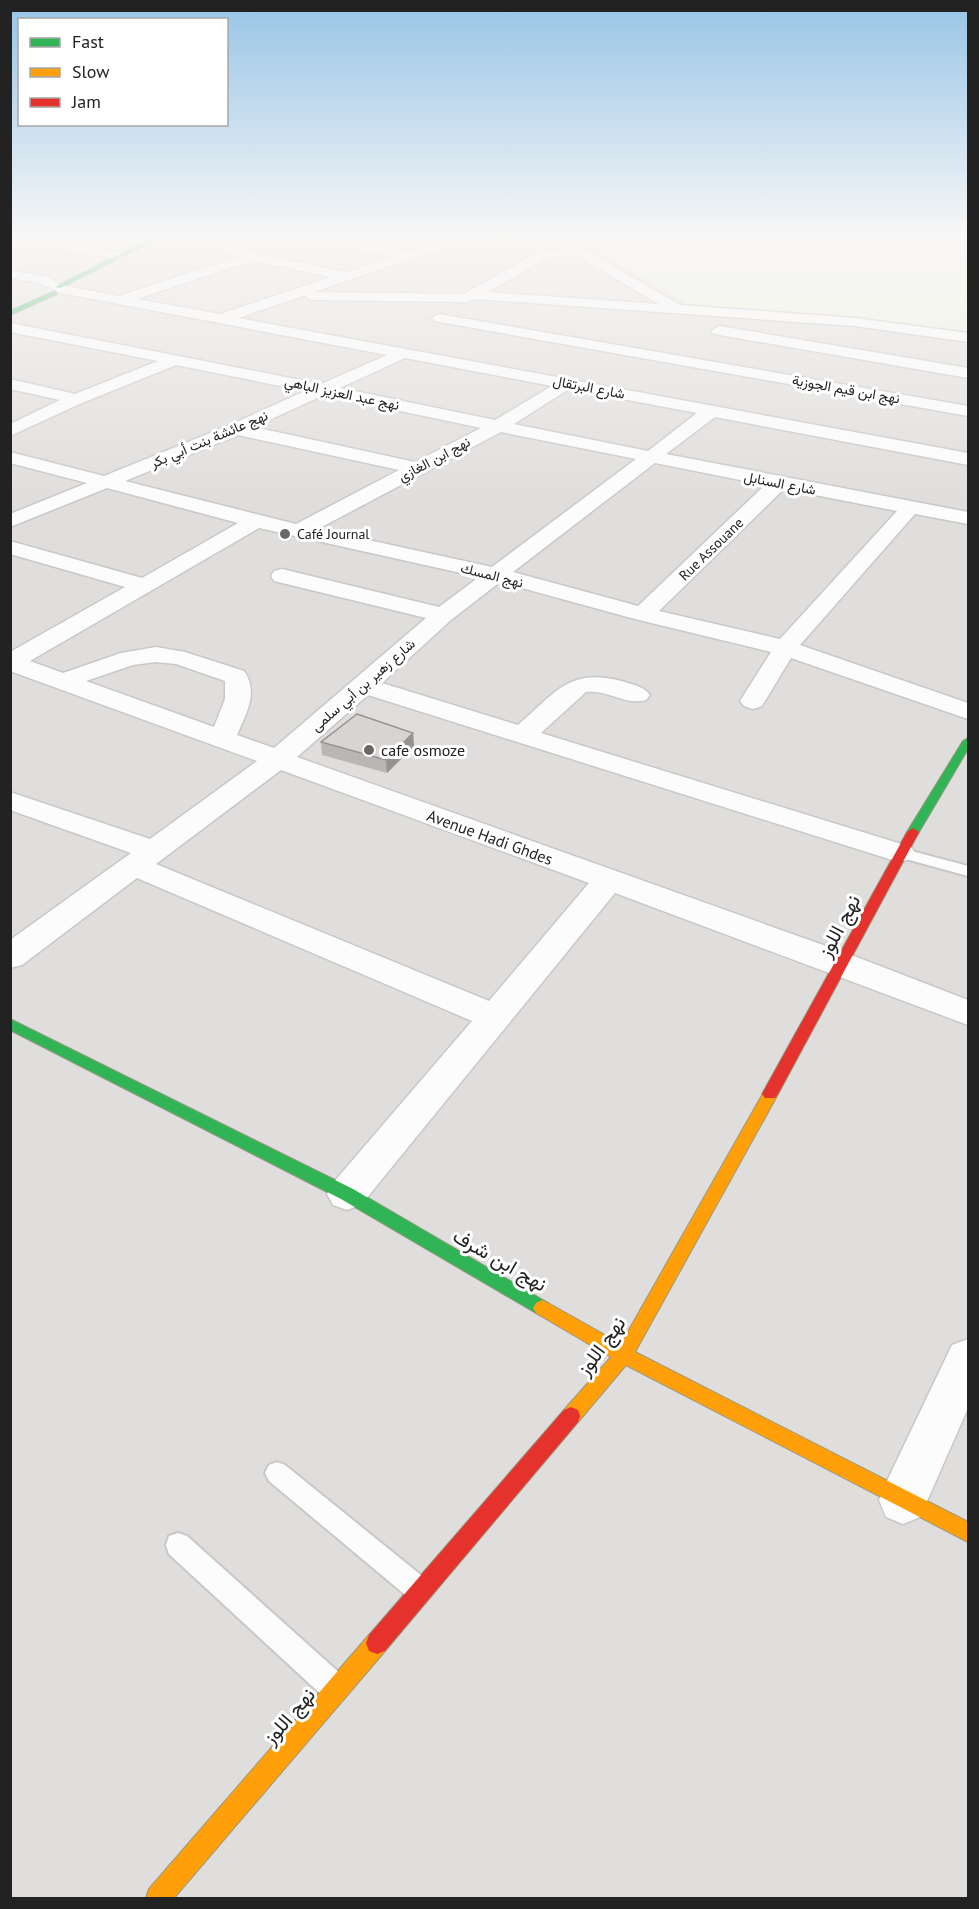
<svg xmlns="http://www.w3.org/2000/svg" width="979" height="1909" viewBox="0 0 979 1909" font-family="'PT Sans',Vazirmatn,sans-serif">
	<style>
		.residential { fill: #dfdedc }
		.farmland { fill: #efefdf }
		.lines { fill: none; stroke-linecap: round; stroke-linejoin: round }
		.lane-casing { stroke: #c9c8c7; stroke-width: 4 }
		.street-casing { stroke: #c9c8c7; stroke-width: 3 }
		.fast-casing { stroke: #999a82; stroke-width: 2 }
		.slow-casing { stroke: #999a82; stroke-width: 2 }
		.jam-casing { stroke: #999a82; stroke-width: 2 }
		.lane { fill: #fdfcfc; fill-rule: evenodd }
		.street { fill: #fdfcfc; fill-rule: evenodd }
		.fast { fill: #30b455; fill-rule: evenodd }
		.slow { fill: #ff9f0a; fill-rule: evenodd }
		.jam { fill: #e5322d; fill-rule: evenodd }
		.wall { fill: #b9b6b5 }
		.shaded-wall { fill: #969493 }
		.building { fill: #d7d4d2; stroke: #969493; stroke-width: 1.5 }
		.poi-dot { fill: #6a6968; stroke: #fff; stroke-width: 2 }
		.labels { text-anchor: middle; stroke-width: 6; stroke-linejoin: round; paint-order: stroke }
		.far-street-label { font-size: 14px; fill: #222; stroke: #fff }
		.far-poi-label { font-size: 14px; fill: #222; stroke: #fff; text-anchor: start }
		.poi-label { font-size: 16px; fill: #222; stroke: #fff; text-anchor: start }
		.street-label { font-size: 16px; fill: #222; stroke: #fff }
		.near-street-label { font-size: 20px; fill: #222; stroke: #fff }
	</style>
	<rect width="100%" height="100%" fill="#f0eeeb"/>
	<path class="residential" d="M11,235H968V1898H11Z"/>
	<path class="farmland" d="M572,235H968V334L935,329L694,308Z"/>
	<g class="lines">
		<defs>
			<path id="lane" d="M900,848L968,866V876L895,856L892,853Z
				M277,1462L285,1465L427,1580L431,1589L427,1598L418,1602L409,1598L269,1481L265,1473L269,1465Z
				M178,1533L187,1536L344,1677L348,1687L344,1697L334,1701L324,1697L169,1554L166,1545L169,1536Z"/>
			<path id="street" d="M25,235H44L42,238L10,247V239Z
				M108,235H135L153,238L155,241L149,245L114,239Z
				M267,235H310L408,251L468,235H488L486,238L422,255L314,292L464,294L533,255L567,247L585,250L680,305L855,318L968,333V342L855,326L475,299L467,302L312,300L307,299L306,295L238,318L968,453V465L715,417L666,454L968,512V524L915,514L800,645L968,703V719L791,658L762,706L753,709L744,706L740,701L771,652L635,619L500,582L451,620L382,683L518,725C554,694 569,667 621,681C631,684 644,686 650,695L646,700C626,706 607,689 586,692L541,733L911,847L915,853L911,859L900,862L889,859L368,695L297,757L854,956L968,1000V1025L615,893L361,1205L347,1210L333,1205L327,1194L333,1183L472,1021L137,878L22,965L10,968V940L131,853L10,810V792L150,839L257,761L10,671V652L125,587L10,554V541L142,578L238,523L107,488L10,527V514L87,483L10,463V452L104,476L230,425L305,391L176,365L82,403L10,436V424L60,400L10,389V379L75,394L158,361L10,332V323L321,384L387,355L61,293L39,283L10,278V270L48,277L61,285L119,296L237,257L223,250L224,247ZM284,237L289,239L393,256L346,272L242,250ZM567,255L577,256L659,304L488,292L542,261ZM251,261L331,277L220,314L137,299ZM405,358L552,386L495,420L340,388ZM569,389L697,413L648,451L514,424ZM324,395L481,428L415,462L254,427ZM501,432L636,459L492,567L318,529ZM238,435L399,470L296,524L125,481ZM655,463L765,485L638,606L513,572ZM784,489L897,511L780,639L659,611ZM259,528L479,577L439,607L282,569L274,571L271,576L274,581L426,618L274,748L237,735C246,714 259,692 244,671L185,652L156,647L121,653L63,673L30,661ZM156,662L176,664L225,681V699L214,727L86,681L133,665ZM281,770L589,883L489,1001L156,864Z
				M69,243L119,252L125,256L119,260L65,250L63,247L65,244Z
				M439,314L968,406V416L434,321L432,318Z
				M719,326L968,368V378L714,334L711,331Z
				M968,1339V1408L920,1517L903,1524L886,1517L879,1500L886,1483L952,1345Z"/>
			<path id="fast" d="M159,235H166L60,288L55,287Z
				M55,291L57,294L10,315V311Z
				M968,738V749L919,832L913,836L909,835L907,832L963,741Z
				M10,1019L353,1189L548,1303L551,1308L548,1313L542,1316L536,1313L341,1199L10,1030Z"/>
			<path id="slow" d="M770,1088L775,1090L778,1094L635,1352L968,1522V1542L626,1365L578,1422L571,1425L564,1422L562,1416L564,1410L611,1357L536,1313L533,1308L536,1303L542,1300L548,1303L621,1344L765,1090Z
				M377,1632L385,1635L388,1643L385,1651L174,1898H146L149,1889L369,1635Z"/>
			<path id="jam" d="M913,828L919,832L778,1094L775,1098H765L762,1094L907,832Z
				M571,1407L578,1410L580,1416L578,1422L385,1651L377,1654L369,1651L366,1643L369,1635L564,1410Z"/>
		</defs>
		<use href="#lane" class="lane-casing"/>
		<use href="#street" class="street-casing"/>
		<use href="#fast" class="fast-casing"/>
		<use href="#slow" class="slow-casing"/>
		<use href="#jam" class="jam-casing"/>
		<use href="#lane" class="lane"/>
		<use href="#street" class="street"/>
		<use href="#fast" class="fast"/>
		<use href="#slow" class="slow"/>
		<use href="#jam" class="jam"/>
	</g>
	<path class="wall" d="M413,733L414,746L387,773L322,755L321,742Z"/>
	<path class="shaded-wall" d="M413,733L414,746L387,773L386,760Z"/>
	<path class="building" d="M357,714L413,733L386,760L321,742Z"/>
	<linearGradient id="sky" x2="0" y2="1"><stop stop-color="#97c4e6"/><stop offset="0.47" stop-color="#f8f7f6"/><stop offset="1" stop-color="#f8f7f6" stop-opacity="0"/></linearGradient>
	<rect width="979" height="502" fill="url(#sky)"/>
	<g class="poi-dot">
		<circle cx="285" cy="534" r="6"/>
		<circle cx="369" cy="750" r="6"/>
	</g>
	<g class="labels">
		<g class="far-street-label">
			<text transform="translate(589 387) rotate(11)" y="5">شارع البرتقال</text>
			<text transform="translate(846 389) rotate(10)" y="5">نهج ابن قيم الجوزية</text>
			<text transform="translate(342 393) rotate(12)" y="5">نهج عبد العزيز الباهي</text>
			<text transform="translate(209 439) rotate(-23)" y="5">نهج عائشة بنت أبي بكر</text>
			<text transform="translate(434 459) rotate(-28)" y="5">نهج ابن الغازي</text>
			<text transform="translate(780 483) rotate(11)" y="5">شارع السنابل</text>
			<text transform="translate(711 549) rotate(-44)" y="5">Rue Assouane</text>
			<text transform="translate(492 575) rotate(14)" y="5">نهج المسك</text>
			<text transform="translate(363 685) rotate(-41)" y="5">شارع زهير بن أبي سلمى</text>
		</g>
		<g class="far-poi-label">
			<text x="297" y="539">Café Journal</text>
		</g>
		<g class="poi-label">
			<text x="381" y="756">cafe osmoze</text>
		</g>
		<g class="street-label">
			<text transform="translate(490 837) rotate(20)" y="6">Avenue Hadi Ghdes</text>
		</g>
		<g class="near-street-label">
			<text transform="translate(839 926) rotate(-62)" y="7">نهج اللوز</text>
			<text transform="translate(500 1260) rotate(30)" y="7">نهج ابن شرف</text>
			<text transform="translate(601 1346) rotate(-54)" y="7">نهج اللوز</text>
			<text transform="translate(289 1716) rotate(-49)" y="7">نهج اللوز</text>
		</g>
	</g>
	<rect width="979" height="1909" fill="none" stroke="#222222" stroke-width="24"/>
	<rect x="18" y="18" width="210" height="108" fill="#ffffff" stroke="#a7a7a7" stroke-width="1.5"/>
	<rect x="30" y="38" width="30" height="9" fill="#30b455" stroke="#a7a7a7" stroke-width="1.5"/>
	<text x="72" y="48" font-size="18" fill="#222222">Fast</text>
	<rect x="30" y="68" width="30" height="9" fill="#ff9f0a" stroke="#a7a7a7" stroke-width="1.5"/>
	<text x="72" y="78" font-size="18" fill="#222222">Slow</text>
	<rect x="30" y="98" width="30" height="9" fill="#e5322d" stroke="#a7a7a7" stroke-width="1.5"/>
	<text x="72" y="108" font-size="18" fill="#222222">Jam</text>
</svg>
